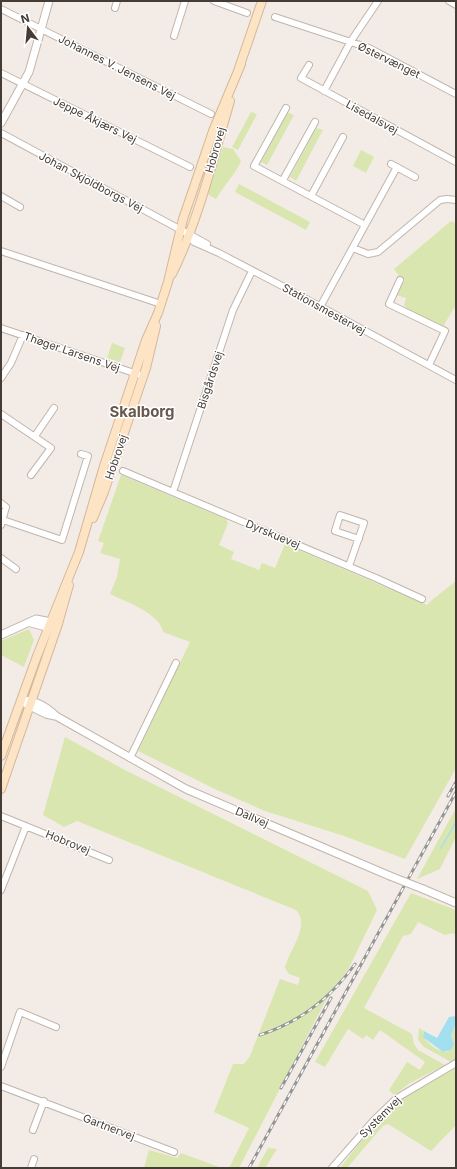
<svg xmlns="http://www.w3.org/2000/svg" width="457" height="1169" viewBox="0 0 457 1169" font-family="Inter,sans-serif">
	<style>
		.green { fill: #dae6af }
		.water { fill: #a3e0ef }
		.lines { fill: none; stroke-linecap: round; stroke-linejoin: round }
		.stream { stroke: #a3e0ef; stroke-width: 1.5 }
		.minor-casing { stroke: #c1b5ac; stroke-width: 8 }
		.tertiary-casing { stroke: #c1b5ac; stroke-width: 9 }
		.secondary-casing { stroke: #d5b899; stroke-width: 10 }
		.minor { stroke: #fff; stroke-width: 6 }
		.tertiary { stroke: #fff; stroke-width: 7 }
		.secondary { stroke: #fde4c5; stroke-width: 8 }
		.rail-casing { stroke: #959595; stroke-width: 3 }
		.rail { stroke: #fff; stroke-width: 1.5; stroke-dasharray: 4.5; stroke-linecap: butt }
		.tertiary-bridge-casing { stroke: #c1b5ac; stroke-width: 9; stroke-linecap: butt }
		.tertiary-bridge { stroke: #fff; stroke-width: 7 }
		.labels { text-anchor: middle; stroke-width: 3; stroke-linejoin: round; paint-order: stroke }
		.street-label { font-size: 11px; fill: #453c35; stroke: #fff }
		.district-label { font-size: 15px; font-weight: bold; fill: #68574d; stroke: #fff }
	</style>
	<rect width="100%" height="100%" fill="#f3ece6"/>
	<path class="green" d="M251,112L257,114L238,150L232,147Z
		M289,113L294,115L267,165L261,162L286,114Z
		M317,128L323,130L296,181L290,177L315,130Z
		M223,147L233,149L241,161C235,175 224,185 216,199L207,194Z
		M361,150L374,157L366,173L353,166Z
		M239,184L310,222L306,230L235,192Z
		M451,221L456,223V309L454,308L444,325L449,328L447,330L406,308L404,305L406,298L396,295L405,280L400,277L394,269Z
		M112,343L125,348L120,362L107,358Z
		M121,475L226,519L228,523L219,545L234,552L231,559L259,570L262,563L275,568L285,544L427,605L432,600L456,581V768L405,859L344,836L265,811L217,790L138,751L190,642L163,632C160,613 126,602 110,594L117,577L120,559L100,553L104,543L98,541Z
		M29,629L34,640L24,667L1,655V641Z
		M65,737L123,769L368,891L377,910L349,968L325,1002L303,1044L239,1168H229L249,1128L214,1112L233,1064H244L250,1056L280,979L298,985L300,978L289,974L285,968C289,950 311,925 296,910L77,821L64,827L43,815Z
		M456,808V837L440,869L417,879Z
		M411,893L456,910V935L452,933L445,935L418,922L411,934L403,936L364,1008L412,1034L414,1044L418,1050L445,1065L410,1083L394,1095L389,1090L407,1062L420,1070L425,1062L380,1030L373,1040L366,1035L363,1039L348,1029L325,1067L315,1062Z
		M456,1024V1059L451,1062L424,1047L418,1040L419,1028L424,1031L423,1035C427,1043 437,1052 447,1052L454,1044L451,1035Z
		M456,1067V1125L431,1151L388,1124L383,1126L347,1168H340C360,1143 379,1115 405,1095C420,1084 439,1076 456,1067Z
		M268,1148L277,1149L265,1168H257Z
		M149,1150L177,1158L181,1153L222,1168H144Z"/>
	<path class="water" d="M456,1016V1024L451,1035L454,1044L451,1050L443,1052L423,1037L424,1031L437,1038L449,1017Z"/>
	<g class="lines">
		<path class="stream" d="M441,848L456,822"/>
		<defs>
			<path id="minor" d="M214,1L247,13
				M449,1L456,5
				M115,8L117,1
				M1,9L211,114
				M275,17L369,48L456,94
				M174,36L185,1
				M309,65L301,78L456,162
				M1,73L190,167
				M324,91L351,41L378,1
				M286,108L254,166L365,225
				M1,133L207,244
				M391,164L415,177
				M283,180L315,122
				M1,196L20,207
				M311,196L343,137
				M188,235L194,242L219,253L286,288L456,380
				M353,248L368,254L378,252L440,200L447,199L456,200
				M1,251L161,304
				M400,280L389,304L445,331L429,365
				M320,307L397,167
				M1,328L143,376
				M1,378L11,363L23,335
				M1,414L51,448L31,475
				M35,436L54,408
				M123,471L376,578L422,599
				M173,492L233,310L252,271
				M1,503L6,507L1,525
				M3,520L62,540L88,456L81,454
				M1,558L16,569
				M349,566L364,523L340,515L335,531L359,539
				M130,758L176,663
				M1,816L109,860
				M1,890L26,826
				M1,1067L20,1012L56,1027
				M1,1086L174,1152
				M33,1130L44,1101
				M31,1168L34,1159
				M332,1168L374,1120L397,1098L456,1063"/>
			<path id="tertiary" d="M1,123L29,72L49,1
				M31,623L54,629
				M1,635L36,619L56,623
				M21,700C35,700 46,706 56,716L186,789L390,876
				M26,704L46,714L55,716
				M423,889L456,903"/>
			<path id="secondary" d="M239,68L262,1
				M172,274C198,222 214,156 230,101
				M93,518L104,492L146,368L156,326
				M1,756L37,656L79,552L104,466L146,340L158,313L168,282L183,219L194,187L213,131L241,64
				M1,789L58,624L69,585"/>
		</defs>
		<use href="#minor" class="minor-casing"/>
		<use href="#tertiary" class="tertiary-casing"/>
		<use href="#secondary" class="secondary-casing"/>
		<use href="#minor" class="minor"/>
		<use href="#tertiary" class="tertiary"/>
		<use href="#secondary" class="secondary"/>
		<defs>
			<path id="rail" d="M448,796L456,782
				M260,1035C300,1022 330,999 355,964
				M281,1088L331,998
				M249,1168L456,792"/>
		</defs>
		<use href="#rail" class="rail-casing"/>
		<use href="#rail" class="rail"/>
		<defs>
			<path id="tertiary-bridge" d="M390,876L423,889"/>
		</defs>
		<use href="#tertiary-bridge" class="tertiary-bridge-casing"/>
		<use href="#tertiary-bridge" class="tertiary-bridge"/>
	</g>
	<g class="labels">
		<g class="street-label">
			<text transform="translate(389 60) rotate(26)" y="4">Østervænget</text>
			<text transform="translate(117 67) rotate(27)" y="4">Johannes V. Jensens Vej</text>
			<text transform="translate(372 117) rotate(29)" y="4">Lisedalsvej</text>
			<text transform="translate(95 120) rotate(26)" y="4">Jeppe Åkjærs Vej</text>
			<text transform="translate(215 150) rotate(-74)" y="4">Hobrovej</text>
			<text transform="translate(91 182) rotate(28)" y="4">Johan Skjoldborgs Vej</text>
			<text transform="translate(324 309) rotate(29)" y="4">Stationsmestervej</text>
			<text transform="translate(72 352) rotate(19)" y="4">Thøger Larsens Vej</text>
			<text transform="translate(210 380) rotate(-72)" y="4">Bisgårdsvej</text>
			<text transform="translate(116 457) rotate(-71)" y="4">Hobrovej</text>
			<text transform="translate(273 534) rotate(23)" y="4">Dyrskuevej</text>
			<text transform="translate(252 817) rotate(23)" y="4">Dallvej</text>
			<text transform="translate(68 842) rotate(22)" y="4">Hobrovej</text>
			<text transform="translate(380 1117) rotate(-45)" y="4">Systemvej</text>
			<text transform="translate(109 1127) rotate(21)" y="4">Gartnervej</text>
		</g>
		<g class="district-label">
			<text x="142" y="417">Skalborg</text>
		</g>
	</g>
	<rect width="457" height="1169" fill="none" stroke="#453c35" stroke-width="4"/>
	<g transform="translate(28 28) rotate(344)" stroke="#ffffff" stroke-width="3" paint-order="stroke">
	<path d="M0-3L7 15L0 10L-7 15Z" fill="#453c35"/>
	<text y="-6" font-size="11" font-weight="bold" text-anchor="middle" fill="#453c35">N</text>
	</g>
</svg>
